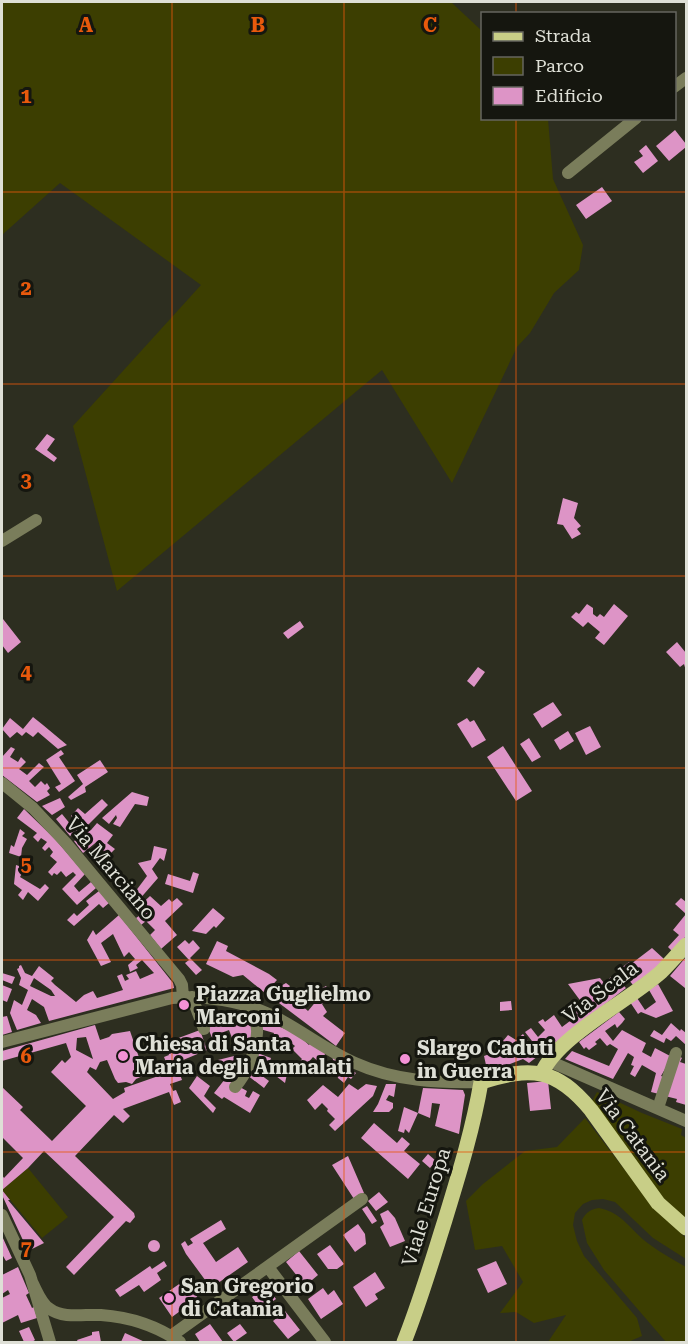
<svg xmlns="http://www.w3.org/2000/svg" width="688" height="1344" viewBox="0 0 688 1344" font-family="'Roboto Serif',serif">
	<style>
		.green { fill: #3c3e01 }
		.building { fill: #dd94c6; fill-rule: evenodd }
		.lines { fill: none; stroke-linecap: round; stroke-linejoin: round }
		.minor { stroke: #7a7d5b; stroke-width: 12 }
		.major { stroke: #c8ce87; stroke-width: 15 }
		.grid { fill: none; stroke: #e8590c; stroke-width: 1.5; stroke-opacity: 0.55 }
		.poi-dot { fill: #f391d5; stroke: #15160f; stroke-width: 2 }
		.labels { text-anchor: middle; stroke-width: 6; stroke-linejoin: round; paint-order: stroke }
		.street-label { font-size: 20px; fill: #dedfd6; stroke: #15160f }
		.poi-label { font-size: 20px; font-weight: bold; fill: #dedfd6; stroke: #15160f; text-anchor: start }
		.grid-label { font-size: 20px; text-anchor: middle; font-weight: bold; fill: #e8590c; stroke: #15160f; stroke-width: 6; stroke-linejoin: round; paint-order: stroke }
	</style>
	<rect width="100%" height="100%" fill="#2d2e20"/>
	<path class="green" d="M2,2H451L482,31V118L548,119L553,179L583,245L579,270L554,293L530,333L517,347L452,483L382,370L117,591L73,426L201,285L60,183L2,235Z
		M597,1092L642,1113L682,1129L681,1135L686,1138V1219L660,1195L592,1101Z
		M585,1118L654,1208L686,1238V1259L653,1238L615,1202L603,1199L592,1200L583,1204L575,1213L573,1225L577,1241L584,1256L637,1318L642,1336L628,1342H548L566,1315L534,1323L516,1312L500,1313L523,1282L502,1246L475,1250L466,1201L483,1184L525,1151L557,1147Z
		M28,1168L68,1217L42,1238L2,1190Z
		M599,1208C622,1212 631,1231 649,1244C661,1253 674,1260 686,1267V1342H666L604,1270L587,1243L582,1220C586,1212 591,1209 599,1208Z"/>
	<path class="building" d="M675,130L686,144V147L669,161L656,146Z
		M646,145L658,161L643,173L634,162L643,156L639,151Z
		M602,187L612,201L586,219L576,205Z
		M47,434L55,439L47,450L57,458L54,462L35,449Z
		M563,498L578,503L574,518L581,526L577,529L581,534L572,539L563,525L557,524Z
		M587,604L593,608V614L597,617L600,614L604,617L614,604L628,616L604,645L595,638L600,632L588,622L583,627L571,617L576,612L579,614Z
		M3,619L21,642L8,653L2,645Z
		M300,621L304,627L288,639L283,633Z
		M677,642L686,653V671L684,664L680,667L666,652Z
		M478,667L485,672L474,687L467,681Z
		M553,702L562,715L542,728L533,714Z
		M33,717L43,725L67,745L58,749L38,732L33,737L26,732L22,736L17,732L10,738L2,729L10,718L23,729Z
		M467,718L470,722L474,720L486,740L472,748L457,724Z
		M590,726L601,747L586,755L575,733Z
		M568,731L574,741L560,750L554,740Z
		M529,738L541,757L532,762L520,744Z
		M503,746L532,791L516,801L487,757Z
		M11,747L15,749L10,757L18,762L21,757L26,762L19,769L27,775L39,763L44,767L29,781L35,787L41,781L45,785L47,783L50,788L47,791L50,795L37,802L2,775V757Z
		M61,750L64,754L59,757L75,781L59,792L55,787L61,784L46,760Z
		M100,760L108,772L85,787L86,792L71,800L68,797L83,784L77,775Z
		M132,792L149,797L147,806L135,804L120,827L113,824L117,818L116,815L109,824L102,818Z
		M60,798L65,807L52,815L42,806Z
		M102,799L108,805L87,826L85,824L70,836L56,819L62,814L71,825L77,820L71,816L78,808L85,814Z
		M24,809L55,839L85,874L74,886L79,892L91,882L96,888L77,905L62,889L76,875L73,872L66,877L61,871L57,875L54,873L52,876L48,872L57,862L50,856L53,852L49,847L45,851L42,848L47,842L41,838L38,842L33,837L37,833L17,818Z
		M97,823L113,835L107,843L115,849L102,862L95,853L106,845L99,840L83,853L74,841L91,830Z
		M20,829L25,833L22,836L27,839L22,848L21,857L9,853L11,845L14,847Z
		M154,846L167,849L164,861L160,858L152,869L158,878L138,901L132,896L147,876L138,863L151,860Z
		M16,865L25,868L20,877L40,889L45,884L49,888L38,901L28,892L23,900L18,895L22,890L14,884Z
		M193,872L199,874L193,893L165,884L168,874L190,881Z
		M99,891L109,903L103,908L99,904L74,926L67,920L74,913L77,916L89,905L86,901Z
		M150,896L161,906L169,899L172,902L177,898L183,904L165,921L177,935L161,949L150,935L155,930L146,921L141,925L136,918L145,912L143,909L139,911L137,908Z
		M681,898L686,902V914L675,904Z
		M213,908L225,918L216,928L214,926L206,934L192,931Z
		M686,914V936L673,952L668,947L679,935L673,930Z
		M119,915L173,983L174,988L49,1021L44,1007L32,999L27,1010L36,1015L41,1023L17,1030L10,1013L14,1000L22,1005L28,990L19,985L21,978L17,969L19,968V966L21,965L25,973L32,976L39,966L54,978L51,981L55,985L76,1002L84,995L93,991L97,998L123,990L117,976L122,974L125,981L129,979L126,975L136,971L140,979L154,973L142,960L136,965L138,968L130,972L128,965L135,959L129,952L124,957L113,934L101,943L111,962L101,966L87,940L93,930L96,935ZM34,978L51,990L55,996H51L30,986Z
		M185,940L189,944L193,940L200,948L190,958L202,970L196,975L185,963L189,960L177,947Z
		M217,941L228,946L226,951L269,974L277,980L265,993L243,975L233,977L206,964Z
		M652,948L664,959L655,969L633,985L620,969L629,962L631,964Z
		M686,957V987L685,988L670,976Z
		M2,973L15,977L12,984L2,980Z
		M611,977L616,983L619,981L626,988L529,1063L523,1059L502,1067L481,1073L478,1066L486,1065L484,1056L506,1048L509,1045L503,1041L508,1035L516,1040L523,1034L529,1043L532,1041L525,1032L531,1028L538,1037L545,1030L538,1022L543,1019L545,1022L554,1015L562,1027L574,1018L569,1013L582,1003L568,984L600,978L604,983Z
		M286,983L290,986L285,993L291,997L296,990L305,998L299,1003L308,1011L318,999L315,992L326,986L333,997L329,1000L327,998L322,1004L327,1012L323,1016L345,1033L336,1046L271,997L279,987Z
		M658,984L673,1011L656,1018L641,1012L638,1014L630,1002L637,998L645,1010L656,1002L649,990Z
		M2,985L12,989L7,1002L2,1000Z
		M511,1001L512,1010L500,1011V1002Z
		M619,1012L625,1019L622,1023L617,1028L615,1024L605,1031L613,1041L622,1030L646,1043L642,1052L651,1057L655,1048L672,1057L661,1076L664,1077L659,1094L651,1092L656,1073L642,1065L635,1077L630,1074L634,1066L631,1065L634,1057L628,1053L613,1079L565,1059L572,1051L609,1066L618,1049L610,1044L607,1046L600,1038L595,1042L597,1044L589,1050L586,1047L584,1049L579,1042Z
		M7,1016L12,1032L2,1035V1017Z
		M237,1016L249,1017L255,1031L250,1048L245,1042L247,1037L244,1034L232,1038L229,1030L221,1033L225,1041L215,1045L208,1028Z
		M256,1018L296,1033L309,1045L311,1042L326,1053L319,1062L313,1057L301,1071L296,1066L302,1059L292,1049L295,1046L286,1039L282,1043L279,1041L276,1043L272,1041L274,1033L260,1029Z
		M671,1023L680,1031L681,1029L686,1033V1045L676,1036L671,1041L666,1038L664,1043L650,1036L654,1030L662,1035Z
		M95,1025L100,1040L109,1037L112,1034L130,1031L145,1075L136,1079L132,1084L126,1082L118,1083L115,1079L107,1060L100,1062L96,1070L90,1067L87,1072L113,1099L125,1092L124,1088L167,1073L168,1067L164,1057L169,1055L165,1043L200,1030L207,1050L176,1063L182,1080L170,1084L173,1091L176,1090L181,1102L174,1105L169,1092L123,1109L130,1116L123,1123L114,1115L75,1156L134,1213L135,1217L130,1223L126,1221L74,1275L66,1267L114,1217L44,1151L28,1168L2,1190L10,1200H8L44,1243L28,1251L2,1195V1175L4,1178L23,1158L2,1137V1087L23,1107L20,1110L52,1141L86,1106L51,1072L62,1060L65,1063L71,1057L66,1043L2,1061V1051ZM86,1037L93,1059L76,1050L77,1038Z
		M257,1045L263,1048L260,1054L271,1058L270,1061L287,1074L285,1083L267,1069L261,1075L269,1081L264,1088L247,1075Z
		M234,1056L236,1065L220,1069L218,1060Z
		M332,1056L356,1073L351,1079L348,1077L344,1083L338,1078Z
		M679,1056L682,1058L680,1062L686,1064V1105L676,1102L677,1099L665,1096Z
		M236,1065L246,1069L238,1086L247,1091L245,1096L249,1098L253,1091L260,1095L250,1113L224,1097L222,1099L214,1093Z
		M197,1076L210,1086L204,1096L216,1108L213,1113L189,1088Z
		M548,1081L551,1109L530,1111L527,1083Z
		M349,1084L358,1090L366,1084L377,1086L373,1096L335,1131L329,1125L335,1119L327,1111L328,1109L322,1103L315,1110L307,1100L323,1085L338,1097Z
		M386,1084H396L394,1097L389,1095L386,1100L393,1103V1108L389,1112H373L378,1104Z
		M423,1088L463,1090L465,1095L459,1134L435,1126L440,1104L432,1103L430,1118L418,1113Z
		M404,1107L418,1113L409,1133L405,1129L404,1133L398,1131Z
		M374,1123L397,1143L402,1137L410,1144L404,1151L420,1164L408,1179L361,1138Z
		M428,1154L436,1161L430,1168L422,1161Z
		M348,1156L364,1193L354,1199L332,1165Z
		M379,1192L388,1202L376,1211L368,1201Z
		M367,1206L377,1221L372,1224L362,1209Z
		M388,1210L395,1218L405,1241L390,1247L380,1227L384,1224L380,1214Z
		M221,1220L226,1229L203,1243L216,1262L238,1247L248,1262L211,1288L186,1254L181,1244L185,1241L188,1246L193,1243L190,1239Z
		M358,1224L365,1234L366,1244L355,1252L343,1235Z
		M2,1236L12,1258L6,1261L3,1256L2,1257Z
		M148 1246a6 6 0 1 1 12 0a6 6 0 1 1-12 0Z
		M330,1245L344,1264L337,1269H328L317,1254Z
		M299,1251L318,1275L305,1286L286,1262Z
		M164,1261L167,1266L157,1273L161,1280L144,1292L139,1285L120,1297L115,1290L150,1266L152,1269Z
		M496,1261L507,1284L488,1293L477,1269Z
		M18,1267L29,1293L26,1295L32,1308L34,1307L37,1318L21,1323L18,1315L2,1323V1298L10,1294L8,1290L2,1294V1275Z
		M375,1272L385,1288L375,1294L378,1299L366,1307L353,1287Z
		M185,1280L198,1298L172,1317L159,1298Z
		M267,1286L276,1299L261,1310L252,1297Z
		M323,1288L328,1295L334,1290L343,1304L321,1319L308,1299Z
		M285,1311L300,1330L288,1339L273,1321Z
		M210,1324L223,1342H200L195,1334Z
		M240,1324L247,1333L234,1342L227,1333Z
		M29,1327L35,1340L32,1342H24L19,1331Z
		M99,1331L101,1342H78L77,1340L92,1335V1332Z
		M125,1333L145,1342H121Z"/>
	<g class="lines">
		<path class="minor" d="M674,87L686,78
			M568,173L636,118
			M2,541L36,520
			M2,783L33,808L66,843L179,979L182,985L183,997
			M192,997L204,1029
			M2,1042L172,998C205,995 242,1001 271,1015C300,1029 325,1050 355,1063C395,1081 437,1083 481,1082
			M549,1061L686,1121
			M235,1087C247,1073 256,1052 257,1033C258,1025 253,1018 255,1009
			M658,1108L676,1053
			M2,1215L30,1275L50,1342
			M268,1267L325,1342
			M32,1282C37,1291 41,1304 50,1309C63,1319 85,1314 101,1315C129,1317 157,1326 180,1342
			M171,1336L362,1199"/>
		<path class="major" d="M542,1073C558,1036 630,1000 661,972C670,963 678,954 686,945
			M404,1342C420,1302 432,1261 445,1220C459,1174 473,1129 481,1082C532,1066 556,1068 591,1110L658,1203L686,1228"/>
	</g>
	<path class="grid" d="M172,2V1342M344,2V1342M516,2V14M516,118V1342M2,192H686M2,384H686M2,576H686M2,768H686M2,960H686M2,1152H686"/>
	<g class="poi-dot">
		<circle cx="184" cy="1005" r="6"/>
		<circle cx="123" cy="1056" r="6"/>
		<circle cx="405" cy="1059" r="6"/>
		<circle cx="169" cy="1298" r="6"/>
	</g>
	<g class="labels">
		<g class="street-label">
			<text transform="translate(111 868) rotate(50)" y="7">Via Marciano</text>
			<text transform="translate(600 992) rotate(-37)" y="7">Via Scala</text>
			<text transform="translate(633 1135) rotate(53)" y="7">Via Catania</text>
			<text transform="translate(426 1207) rotate(-73)" y="7">Viale Europa</text>
		</g>
		<g class="poi-label">
			<text x="196" y="1001">Piazza Guglielmo<tspan x="196" dy="23">Marconi</tspan></text>
			<text x="135" y="1051">Chiesa di Santa<tspan x="135" dy="23">Maria degli Ammalati</tspan></text>
			<text x="417" y="1055">Slargo Caduti<tspan x="417" dy="23">in Guerra</tspan></text>
			<text x="181" y="1293">San Gregorio<tspan x="181" dy="23">di Catania</tspan></text>
		</g>
	</g>
	<g class="grid-label">
		<text x="86" y="32">A</text>
		<text x="258" y="32">B</text>
		<text x="430" y="32">C</text>
		<text x="26" y="103">1</text>
		<text x="26" y="295">2</text>
		<text x="26" y="487">3</text>
		<text x="26" y="679">4</text>
		<text x="26" y="871">5</text>
		<text x="26" y="1063">6</text>
		<text x="26" y="1255">7</text>
	</g>
	<rect width="688" height="1344" fill="none" stroke="#dedfd6" stroke-width="6"/>
	<rect x="481" y="12" width="195" height="108" fill="#15160f" stroke="#65665f" stroke-width="1.5"/>
	<rect x="493" y="32" width="30" height="9" fill="#c8ce87" stroke="#65665f" stroke-width="1.5"/>
	<text x="535" y="42" font-size="18" fill="#dedfd6">Strada</text>
	<rect x="493" y="57" width="30" height="18" fill="#3c3e01" stroke="#65665f" stroke-width="1.5"/>
	<text x="535" y="72" font-size="18" fill="#dedfd6">Parco</text>
	<rect x="493" y="87" width="30" height="18" fill="#dd94c6" stroke="#65665f" stroke-width="1.5"/>
	<text x="535" y="102" font-size="18" fill="#dedfd6">Edificio</text>
</svg>
